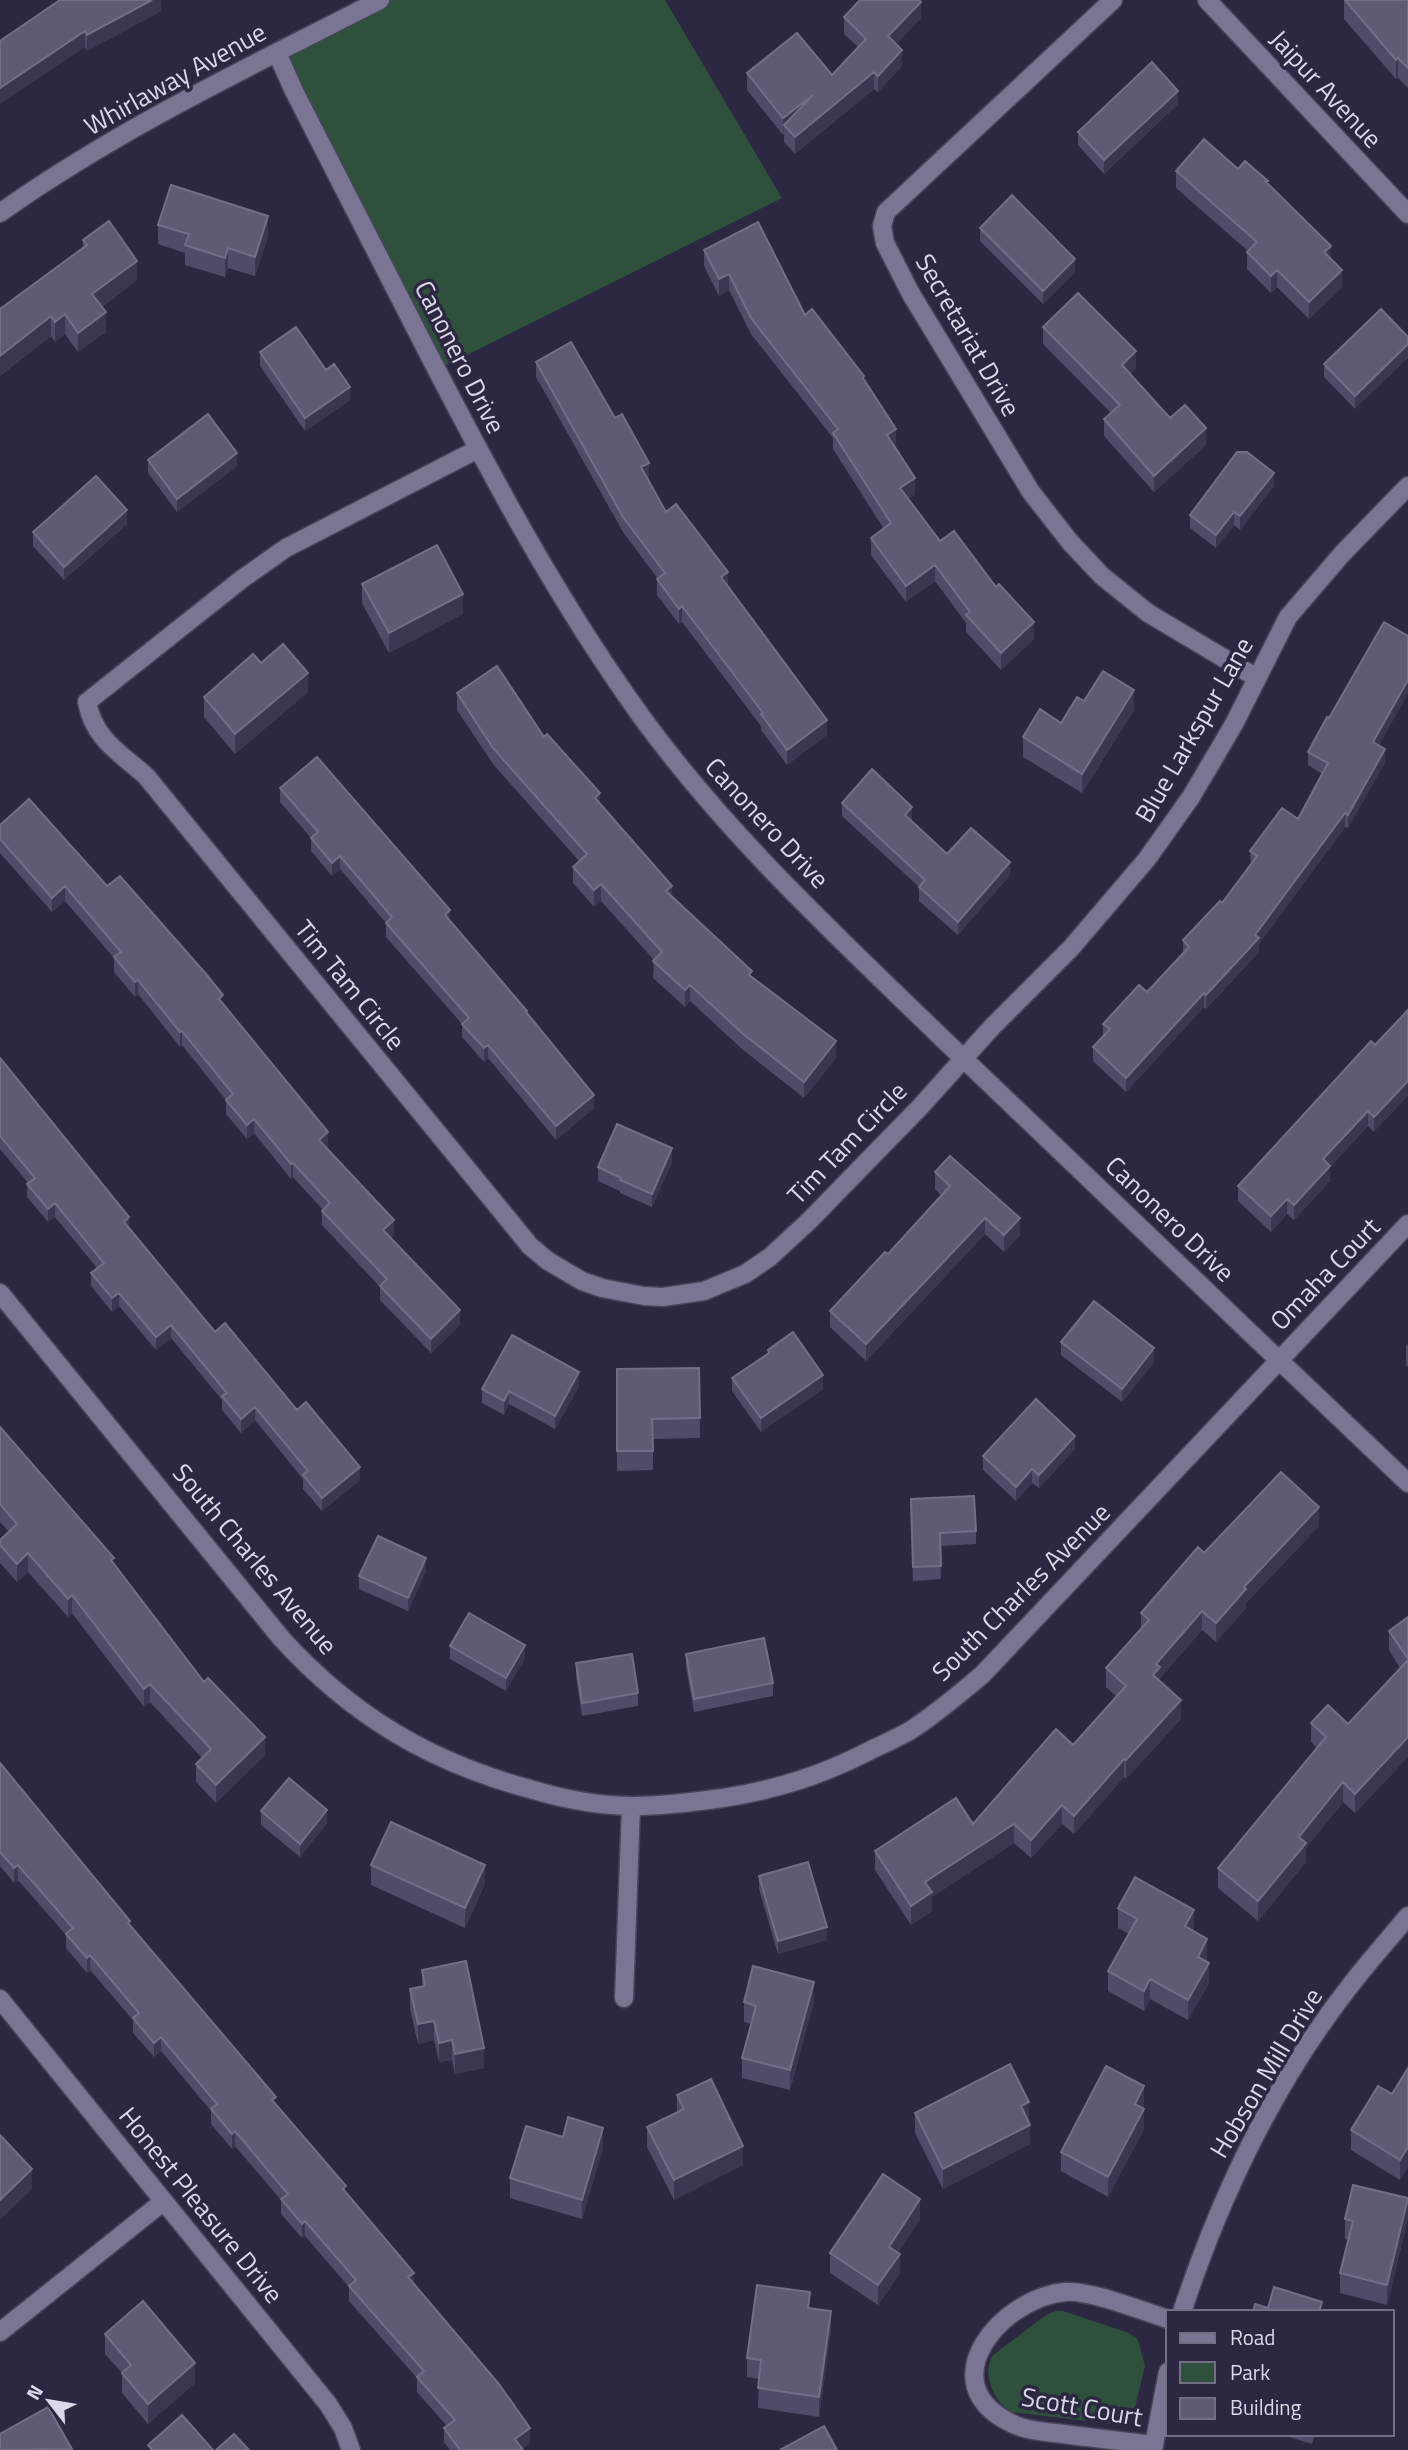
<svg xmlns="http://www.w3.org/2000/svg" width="1408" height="2450" viewBox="0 0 1408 2450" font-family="'Titillium Web',sans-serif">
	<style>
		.green { fill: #2f503d }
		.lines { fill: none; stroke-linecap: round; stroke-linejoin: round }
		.street-casing { stroke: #484459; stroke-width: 21 }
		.street { stroke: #7a7593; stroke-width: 18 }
		.wall { fill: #504b69 }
		.shaded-wall { fill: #3c3653 }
		.building { fill: #5f5a76; stroke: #736e88; stroke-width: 2 }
		.labels { text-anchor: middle; stroke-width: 7; stroke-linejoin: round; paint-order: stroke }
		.street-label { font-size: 26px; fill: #dbd8e9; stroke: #2d2841 }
	</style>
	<rect width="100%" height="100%" fill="#2d2841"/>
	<path class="green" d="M390,0H665L782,198L443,367L285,56Z
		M1055,2311H1063L1129,2333L1138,2340L1145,2366L1135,2407L1131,2414L1112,2424L1011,2412C994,2401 982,2376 992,2356L1046,2315Z"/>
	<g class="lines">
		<defs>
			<path id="street" d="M1113,0L886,212L882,226L885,243L911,294L1031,492L1070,542L1102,576L1148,613L1257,678
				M1207,0L1408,214
				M277,53L294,91C338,177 382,263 426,349C491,475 558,601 641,716C728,836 837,936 943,1039C1097,1188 1253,1335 1408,1483
				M0,213C118,129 251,66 380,0
				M478,449L286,548L242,579L87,702C94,739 119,752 146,776L530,1246L548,1261L582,1281L602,1288L644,1296L663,1297L704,1291L745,1274L770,1257L809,1221L921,1106L992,1027L1071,948L1147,859L1191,797L1234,724L1288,617L1342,554L1408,486
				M0,1293L281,1638C351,1715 429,1762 530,1789C563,1799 599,1806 634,1806C664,1806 694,1802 723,1798C779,1789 823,1775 873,1749C886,1743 899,1737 911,1730C936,1714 959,1694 982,1675L1408,1224
				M624,1998L631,1806
				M0,1999L328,2404L343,2428L351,2450
				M1182,2312C1221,2194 1276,2079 1353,1982C1371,1959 1390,1938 1408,1916
				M0,2332L164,2201
				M1153,2445C1123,2441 1093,2438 1063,2434C1047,2432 1026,2431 1011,2423C929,2383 1001,2298 1065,2292C1091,2290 1142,2311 1168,2319
				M1153,2450L1168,2372"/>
		</defs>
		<use href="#street" class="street-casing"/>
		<use href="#street" class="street"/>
	</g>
	<path class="wall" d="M161,0V11L87,51L85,47L0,41Z
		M1344,0H1408V88L1398,78L1396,79L1344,19Z
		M844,17L921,18L896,44L902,66L878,92L874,89L795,154L784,142V134L783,135L747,90V73L832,75L858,47L844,34Z
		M1178,104L1104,174L1078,145V132Z
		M1238,169L1268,184L1331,259L1342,287L1309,319L1277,287L1271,293L1247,269V252L1248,251L1176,188V171Z
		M158,225L268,236L255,276L228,268L225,277L185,265V253L158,244Z
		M980,228L1075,272L1043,304L980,241Z
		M83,240L137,280L102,307L106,332L78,352L65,334L55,342L51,336L0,376V309L83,248Z
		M704,250L805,315L864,380L896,445L894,446L915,494L908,499L940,541L1034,639L1001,670L966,632V623L935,581L906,602L871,555V538L884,529L833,449V438L751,334L729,290L719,296L704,266Z
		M1381,309L1355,409L1324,377V364Z
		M1043,327L1136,368L1130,374L1170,418L1206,445L1154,492L1104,436V419L1111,413L1043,344Z
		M260,352L350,400L305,431L260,366Z
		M536,362L649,478L648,479L666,512L728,586L827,735L787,765L761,730V726L682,622L679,624L657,595V579H658L623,532L536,377Z
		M148,460L237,466L177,512L148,473Z
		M1274,486L1240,530L1234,525L1216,548L1190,528V515Z
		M127,524L64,580L33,546V532Z
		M362,584L463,614L389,653L362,603Z
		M261,663L308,692L235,754L204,717V697Z
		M457,693L544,737L600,804L672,897L752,977L836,1058L804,1098L742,1049L690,1001L685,1007L653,978L654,960L601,901L594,907L573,883V867L579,861L493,764L457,710Z
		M1084,701L1134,710L1082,793L1023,757V737L1061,723Z
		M1379,745L1385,762L1348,828L1345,827L1259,944V952L1206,1009L1204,1007L1126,1092L1093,1061V1047L1103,1037V1024L1147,992L1183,953V940L1222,903L1251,865L1250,851L1298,819L1322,774L1308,765V752Z
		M280,788L450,921L527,1014L594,1108L556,1140L488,1058L484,1062L462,1037V1024L386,937V923L340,869L332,876L311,851V838L280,802Z
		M842,803L912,820V821L947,854L1010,875L958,935L919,901V887L842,816Z
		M0,825L107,886L223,1003L328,1147L327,1148L394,1235L391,1238L460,1325L431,1353L380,1300V1287L322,1225V1211L323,1210L293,1177L291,1179L254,1133L247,1139L226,1114V1100L182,1045L180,1047L138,994L135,997L114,972V958L65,901L52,912L0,853Z
		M1375,1045L1374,1132L1368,1126L1330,1167V1181L1294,1220L1287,1214L1271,1232L1238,1201V1186Z
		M0,1058L129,1229L215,1332L297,1410L360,1480L322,1511L303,1489V1479L255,1420L241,1433L222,1410V1400L171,1338L156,1350L119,1306L112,1312L91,1286V1273L97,1268L55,1217L48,1222L27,1197V1184L28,1183L0,1149Z
		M672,1162L652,1207L620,1193V1191L598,1181V1167Z
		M935,1172L1020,1235L1004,1252L985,1234L866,1361L830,1327V1311L888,1254L941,1195L935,1189Z
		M1061,1342L1154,1362L1122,1402L1061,1355Z
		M1408,1344V1367L1406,1365V1346Z
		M768,1350L823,1389L761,1432L732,1391V1378L768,1354Z
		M699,1368L700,1438L653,1439V1470L617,1471V1369Z
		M579,1386L555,1429L509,1404L504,1415L482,1403V1389Z
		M0,1427L114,1563L204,1682L265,1755L216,1803L196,1782V1764L202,1758L150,1702L144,1707L72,1613L68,1617L28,1572L17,1582L0,1563V1540L9,1532L0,1522Z
		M1075,1449L1039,1488L1032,1483L1016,1501L983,1470V1456Z
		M911,1512L976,1531V1544L940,1546L941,1579L913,1581Z
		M1319,1526L1246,1603V1608L1216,1642L1202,1630L1160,1678V1681L1181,1719L1126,1779L1124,1777L1074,1834L1062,1824L1031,1858L1014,1843L932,1897V1911L911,1925L875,1870V1851L973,1824L1073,1745L1117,1697L1106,1687V1668L1141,1629V1613L1204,1553Z
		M426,1571L408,1611L359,1589V1576Z
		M1408,1617V1757L1355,1813L1343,1802L1306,1848V1862L1258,1921L1218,1888V1868L1317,1748L1311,1742V1723L1348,1724L1400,1668L1389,1650V1631Z
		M450,1646L525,1658L506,1691L450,1659Z
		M686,1654L773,1683V1696L694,1712L686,1667Z
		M576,1663L638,1693V1706L582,1716L576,1677Z
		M0,1763L130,1927L276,2104L346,2194L530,2443L522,2449L523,2450H450L444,2442V2428L447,2426L417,2392V2378L349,2301V2287L305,2236L302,2238L281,2214V2200L235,2146L232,2149L211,2124V2111L161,2051L154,2057L133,2033V2020L90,1970L87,1973L66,1948V1935L18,1880L14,1883L0,1866Z
		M261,1811L327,1823L300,1857L261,1825Z
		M371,1865L485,1884L465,1928L371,1885Z
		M759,1876L827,1940L778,1954L759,1889Z
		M1118,1908L1194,1930L1193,1931L1207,1959L1206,1961L1209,1983L1188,2020L1150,1999L1144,2011L1108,1991V1971L1129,1934L1118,1928Z
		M422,1970L484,2068L455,2074L452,2060L439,2062L434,2040L418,2044L410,2009V1989L422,1987Z
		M814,2001L790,2090L742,2078V2058L751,2024L744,2022V2002Z
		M1408,2068V2167L1400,2180L1351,2150V2130L1392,2094Z
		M677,2095L743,2165L674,2200L647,2147V2127L677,2112Z
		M1144,2106L1143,2108L1144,2129L1108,2197L1061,2171V2152Z
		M915,2113L1030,2144L943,2189L915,2133Z
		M563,2137L603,2148L582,2219L510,2198V2178Z
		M1408,2218L1387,2305L1340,2293V2273L1348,2240L1345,2239V2219Z
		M920,2219L898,2252L900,2273L878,2305L830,2273V2253Z
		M810,2308L831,2330L819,2417L758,2408L759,2379L747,2377V2358Z
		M105,2334L195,2383L148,2424L122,2393V2373L105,2354Z
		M1279,2434H1315L1312,2444Z"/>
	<path class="shaded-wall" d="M152,0H161V11L87,51V35Z
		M921,2V18L888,53V36Z
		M85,31V47L0,104V88Z
		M902,50V66L878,92V76Z
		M1398,58V78L1396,79V60Z
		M874,72V89L795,154V137Z
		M1178,91V104L1104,174V160Z
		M813,95L784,125L783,135V118Z
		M268,216V236L255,276V257Z
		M1331,246V263L1324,252Z
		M228,248V268L225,277V258Z
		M1075,259V272L1043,304V291Z
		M137,261V280L92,314V294Z
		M1277,270V287L1271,293V276Z
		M1342,270V287L1309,319V302Z
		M729,274V290L719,296V279Z
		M106,312V332L78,352V333Z
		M65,314V334L55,342V322Z
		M51,316V336L0,376V356Z
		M1408,344V358L1355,409V396Z
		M1136,351V368L1122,381V365Z
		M350,387V400L305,431V418Z
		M1206,428V445L1154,492V476Z
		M896,429V445L887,451V435Z
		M237,453V466L177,512V499Z
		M649,463V478L641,482V467Z
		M1274,473V486L1240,530V516Z
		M915,478V494L900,504V488Z
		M127,510V524L64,580V567Z
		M1234,512V525L1216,548V535Z
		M935,565V581L906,602V586Z
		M728,572V587L721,577Z
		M463,594V614L389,653V633Z
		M682,606V622L679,624V609Z
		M1034,622V639L1001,670V653Z
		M308,673V692L235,754V734Z
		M1408,680V694L1373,756V742Z
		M1134,690V710L1082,793V774Z
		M827,720V735L787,765V750Z
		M1385,749V762L1348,828V815Z
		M600,793V810L595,798Z
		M912,807V820L905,828V815Z
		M1345,813V827L1259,944V952L1206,1009V995L1255,935Z
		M340,856V869L332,876V863Z
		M1010,862V875L958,935V922Z
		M601,884V901L594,907V890Z
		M65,886V901L52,912V898Z
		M672,886V902L666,891Z
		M450,910V924L445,915Z
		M138,980V994L135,997V982Z
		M690,985V1001L685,1007V990Z
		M1204,993V1007L1126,1092V1078Z
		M182,1031V1045L180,1047V1032Z
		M836,1041V1058L804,1098V1082Z
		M488,1045V1058L484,1062V1048Z
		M1408,1081V1096L1374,1132V1117Z
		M594,1095V1108L556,1140V1126Z
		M1368,1111V1126L1330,1167V1181L1294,1220V1205L1323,1159Z
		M254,1119V1133L247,1139V1125Z
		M328,1132V1147L319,1155V1140Z
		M672,1148V1162L652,1207V1194Z
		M293,1163V1177L291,1179V1164Z
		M1287,1199V1214L1271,1232V1216Z
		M55,1203V1217L48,1222V1209Z
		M129,1217V1230L124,1222Z
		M985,1218V1234L866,1361V1344Z
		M1020,1218V1235L1004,1252V1235Z
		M394,1220V1235L383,1245V1230Z
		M119,1293V1306L112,1312V1298Z
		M460,1310V1325L431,1353V1339Z
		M171,1325V1338L156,1350V1337Z
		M1154,1348V1362L1122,1402V1389Z
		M579,1372V1386L555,1429V1416Z
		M823,1375V1389L761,1432V1418Z
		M509,1391V1404L504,1415V1401Z
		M255,1407V1420L241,1433V1419Z
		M1075,1436V1449L1039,1488V1475Z
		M360,1467V1480L322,1511V1498Z
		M1032,1469V1483L1016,1501V1487Z
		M1319,1507V1526L1246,1603V1608L1216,1642V1623L1244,1587Z
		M28,1553V1572L17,1582V1564Z
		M426,1558V1571L408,1611V1598Z
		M72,1595V1613L68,1617V1599Z
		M1202,1611V1630L1160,1678V1686L1153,1675L1156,1664Z
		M525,1645V1658L506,1691V1678Z
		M150,1684V1702L144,1707V1689Z
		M1181,1700V1719L1126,1779V1760Z
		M265,1737V1755L216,1803V1785Z
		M1408,1737V1757L1355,1813V1794Z
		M1124,1759V1777L1074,1834V1816Z
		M1343,1782V1802L1306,1848V1862L1258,1921V1901L1299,1837Z
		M1062,1805V1824L1031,1858V1840Z
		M327,1810V1823L300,1857V1844Z
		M1014,1824V1843L932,1897V1911L911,1925V1906L925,1882Z
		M18,1865V1880L14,1883V1868Z
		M485,1865V1884L465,1928V1908Z
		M1194,1910V1930L1185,1946V1926Z
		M827,1927V1940L778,1954V1941Z
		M1207,1939V1959L1198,1977V1957Z
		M90,1955V1970L87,1973V1958Z
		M1209,1963V1983L1188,2020V2000Z
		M1150,1979V1999L1144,2011V1991Z
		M814,1982V2001L790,2090V2070Z
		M434,2021V2040L418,2044V2024Z
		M161,2037V2051L154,2057V2043Z
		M452,2040V2060L439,2062V2043Z
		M484,2048V2068L455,2074V2054Z
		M1144,2086V2106L1135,2123V2104Z
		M1029,2102V2122L1021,2106Z
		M1144,2109V2129L1108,2197V2177Z
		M1030,2125V2144L943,2189V2169Z
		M603,2128V2148L582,2219V2200Z
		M235,2131V2146L232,2149V2134Z
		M743,2146V2165L674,2200V2180Z
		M1408,2147V2167L1400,2180V2160Z
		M32,2169V2189L0,2220V2200Z
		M1408,2198V2218L1387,2305V2285Z
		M920,2199V2219L889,2266V2247Z
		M305,2221V2236L302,2238V2224Z
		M900,2254V2273L878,2305V2285Z
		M414,2273V2288L408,2277Z
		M831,2311V2330L819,2417V2397Z
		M195,2363V2383L148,2424V2404Z
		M530,2428V2443L520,2450L515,2439Z"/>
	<path class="building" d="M60,0H152L87,35L85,31L0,88V41Z
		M860,0H919L921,2L888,36L902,50L878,76L874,72L795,137L784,125L813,95L783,118L747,73L797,33L832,75L866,39L844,17Z
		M1345,0H1408V68L1398,58L1396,60Z
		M1152,62L1178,91L1104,160L1078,132Z
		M1204,139L1238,169L1245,161L1268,181L1266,182L1331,246L1324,252L1342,270L1309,302L1277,270L1271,276L1247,252L1257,242L1176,171Z
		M171,185L268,216L255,257L228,248L225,258L185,245L189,234L158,225Z
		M1012,195L1075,259L1043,291L980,228Z
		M109,221L137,261L92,294L106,312L78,333L65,314L55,322L51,316L0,356V309L87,245L83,240Z
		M758,222L805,315L812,309L864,376L863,378L896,429L887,435L915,478L900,488L940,541L954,531L996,587L999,584L1034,622L1001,653L966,615L970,612L935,565L906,586L871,538L891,523L833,433L838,429L751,318L729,274L719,279L704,250Z
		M1078,293L1136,351L1122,365L1170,418L1185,405L1206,428L1154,476L1104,419L1120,405L1043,327Z
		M1381,309L1408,337V344L1355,396L1324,364Z
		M296,327L326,370L334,364L350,387L305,418L260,352Z
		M571,342L615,418L622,414L649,463L641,467L666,512L676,504L728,572L721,577L827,720L787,750L761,714L763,713L682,606L679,609L657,579L665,573L623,517L536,362Z
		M208,414L237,453L177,499L148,460Z
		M1237,452H1247L1274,473L1240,516L1234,512L1216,535L1190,515Z
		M96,476L127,510L64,567L33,532Z
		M437,545L463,594L389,633L362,584Z
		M1384,622L1408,636V680L1373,742L1385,749L1348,815L1345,813L1255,935L1259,938L1206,995L1204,993L1126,1078L1093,1047L1110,1029L1103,1024L1139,985L1147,992L1189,947L1183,940L1220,901L1222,903L1257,856L1250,851L1282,808L1298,819L1328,763L1308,752L1327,717L1329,718Z
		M283,644L308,673L235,734L204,697L253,654L261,663Z
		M497,666L544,737L547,734L600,793L595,798L672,886L666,891L752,971L749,975L836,1041L804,1082L742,1033L690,985L685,990L653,961L662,952L601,884L594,890L573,867L587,854L493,748L457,693Z
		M1103,671L1134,690L1082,774L1023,737L1040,709L1061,723L1077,697L1084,701Z
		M317,757L450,910L445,915L527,1011L526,1012L594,1095L556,1126L488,1045L484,1048L462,1024L469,1018L386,923L392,917L340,856L332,863L311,838L318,832L280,788Z
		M872,769L912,807L905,815L947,854L971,828L1010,862L958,922L919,887L925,880L842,803Z
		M29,799L107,886L120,876L206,974L223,995L219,999L328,1132L319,1140L394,1220L383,1230L460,1310L431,1339L380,1286L387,1279L322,1211L330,1203L293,1163L291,1164L254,1119L247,1125L226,1100L233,1094L182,1031L180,1032L138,980L135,982L114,957L121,952L65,886L52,898L0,839V825Z
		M1408,1010V1081L1374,1117L1368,1111L1323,1159L1330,1166L1294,1205L1287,1199L1271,1216L1238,1186L1371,1041L1375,1045Z
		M0,1058L129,1217L124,1222L215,1332L225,1323L297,1410L306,1402L360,1467L322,1498L303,1475L308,1471L255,1407L241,1419L222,1396L227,1393L171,1325L156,1337L119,1293L112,1298L91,1273L104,1263L55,1203L48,1209L27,1184L35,1178L0,1136Z
		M617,1124L672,1148L652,1194L620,1180L621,1178L598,1167Z
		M950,1156L1020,1218L1004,1235L985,1218L866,1344L830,1311L885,1252L888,1254L950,1186L935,1172Z
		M1094,1301L1154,1348L1122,1389L1061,1342Z
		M793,1332L823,1375L761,1418L732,1378L769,1353L768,1350Z
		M512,1335L579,1372L555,1416L509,1391L504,1401L482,1389Z
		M699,1368L700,1418L652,1419L653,1451H617V1369Z
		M1036,1399L1075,1436L1039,1475L1032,1469L1016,1487L983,1456Z
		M0,1427L114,1558L111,1560L204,1682L208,1678L265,1737L216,1785L196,1764L211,1749L150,1684L144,1689L72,1595L68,1599L28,1553L17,1564L0,1545V1540L17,1524L0,1504Z
		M1281,1472L1319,1507L1244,1587L1246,1589L1216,1623L1202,1611L1156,1664L1160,1667L1153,1675L1181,1700L1126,1760L1124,1759L1074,1816L1062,1805L1031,1840L1014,1824L925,1882L932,1892L911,1906L875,1851L956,1798L973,1824L1056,1729L1073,1745L1126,1686L1106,1668L1149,1620L1141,1613L1198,1547L1204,1553Z
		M974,1496L976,1531L940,1533L941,1566L913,1567L911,1499Z
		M378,1536L426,1558L408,1598L359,1576Z
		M469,1613L525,1645L506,1678L450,1646Z
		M1408,1617V1659L1389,1631Z
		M764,1638L773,1683L694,1699L686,1654Z
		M632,1654L638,1693L582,1703L576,1663Z
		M1408,1660V1737L1355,1794L1343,1782L1299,1837L1306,1843L1258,1901L1218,1868L1326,1737L1311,1723L1328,1705L1348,1724Z
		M0,1763L130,1921L128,1923L276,2097L272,2100L346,2186L343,2189L414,2273L408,2277L499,2384L530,2428L515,2439L523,2450H460L444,2428L455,2420L417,2377L424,2371L349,2286L356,2280L305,2221L302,2224L281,2199L288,2194L235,2131L232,2134L211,2109L217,2104L161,2037L154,2043L133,2018L139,2013L90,1955L87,1958L66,1934L73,1928L18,1865L14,1868L0,1852Z
		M289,1778L327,1810L300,1844L261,1811Z
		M391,1822L485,1865L465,1908L371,1865Z
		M808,1862L827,1927L778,1941L759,1876Z
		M1135,1877L1194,1910L1185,1926L1207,1939L1198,1957L1209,1963L1188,2000L1150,1979L1144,1991L1108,1971L1137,1919L1118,1908Z
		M466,1961L484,2048L455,2054L452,2040L439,2043L434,2021L418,2024L410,1989L425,1986L422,1970Z
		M753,1966L814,1982L790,2070L742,2058L756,2006L744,2002Z
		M1010,2064L1029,2102L1021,2106L1030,2125L943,2169L915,2113Z
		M1106,2066L1144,2086L1135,2104L1144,2109L1108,2177L1061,2152Z
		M1408,2068V2147L1400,2160L1351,2130L1378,2086L1392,2094Z
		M711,2079L743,2146L674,2180L647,2127L684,2109L677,2095Z
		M568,2117L603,2128L582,2200L510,2178L526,2126L563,2137Z
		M0,2135L32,2169L0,2200Z
		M883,2174L920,2199L889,2247L900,2254L878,2285L830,2253Z
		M1353,2185L1408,2198L1387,2285L1340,2273L1353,2221L1345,2219Z
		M757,2285L810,2292L808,2308L831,2311L819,2397L758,2388L761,2360L747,2358Z
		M1274,2287L1322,2302L1319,2312H1253L1255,2304L1268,2308Z
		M143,2301L195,2363L148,2404L122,2373L131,2365L105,2334Z
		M48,2407L72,2449L0,2450V2434Z
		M182,2415L213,2450H152L148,2445Z
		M824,2426L837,2450H780Z
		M234,2434L249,2450H216Z"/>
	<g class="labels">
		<g class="street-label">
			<text transform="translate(175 79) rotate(-29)" y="9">Whirlaway Avenue</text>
			<text transform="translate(1326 89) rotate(47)" y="9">Jaipur Avenue</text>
			<text transform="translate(968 335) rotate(60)" y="9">Secretariat Drive</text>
			<text transform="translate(460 357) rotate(63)" y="9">Canonero Drive</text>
			<text transform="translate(1194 730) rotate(-60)" y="9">Blue Larkspur Lane</text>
			<text transform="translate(767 823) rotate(47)" y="9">Canonero Drive</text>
			<text transform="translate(350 985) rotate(51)" y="9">Tim Tam Circle</text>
			<text transform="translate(847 1143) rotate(-46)" y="9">Tim Tam Circle</text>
			<text transform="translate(1170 1219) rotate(44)" y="9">Canonero Drive</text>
			<text transform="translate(1325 1274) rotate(-46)" y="9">Omaha Court</text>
			<text transform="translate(255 1559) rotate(50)" y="9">South Charles Avenue</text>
			<text transform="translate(1021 1592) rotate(-45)" y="9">South Charles Avenue</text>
			<text transform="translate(1266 2073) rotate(-59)" y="9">Hobson Mill Drive</text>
			<text transform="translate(201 2205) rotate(51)" y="9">Honest Pleasure Drive</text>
			<text transform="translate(1082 2407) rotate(10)" y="9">Scott Court</text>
		</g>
	</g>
	<rect x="1166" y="2310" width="228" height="126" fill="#2d2841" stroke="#736e84" stroke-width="2"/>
	<rect x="1180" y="2333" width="35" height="10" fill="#7a7593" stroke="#736e84" stroke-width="2"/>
	<text x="1230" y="2345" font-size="21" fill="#dbd8e9">Road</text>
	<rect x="1180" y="2362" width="35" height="21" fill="#2f503d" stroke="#736e84" stroke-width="2"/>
	<text x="1230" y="2380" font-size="21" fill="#dbd8e9">Park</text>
	<rect x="1180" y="2398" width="35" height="21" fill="#5f5a76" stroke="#736e84" stroke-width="2"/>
	<text x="1230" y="2415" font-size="21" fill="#dbd8e9">Building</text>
	<g transform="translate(49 2401) rotate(301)" stroke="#2d2841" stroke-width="5" paint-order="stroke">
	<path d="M0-5L12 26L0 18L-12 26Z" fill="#dbd8e9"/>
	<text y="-10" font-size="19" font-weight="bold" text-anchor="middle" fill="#dbd8e9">N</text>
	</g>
</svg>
